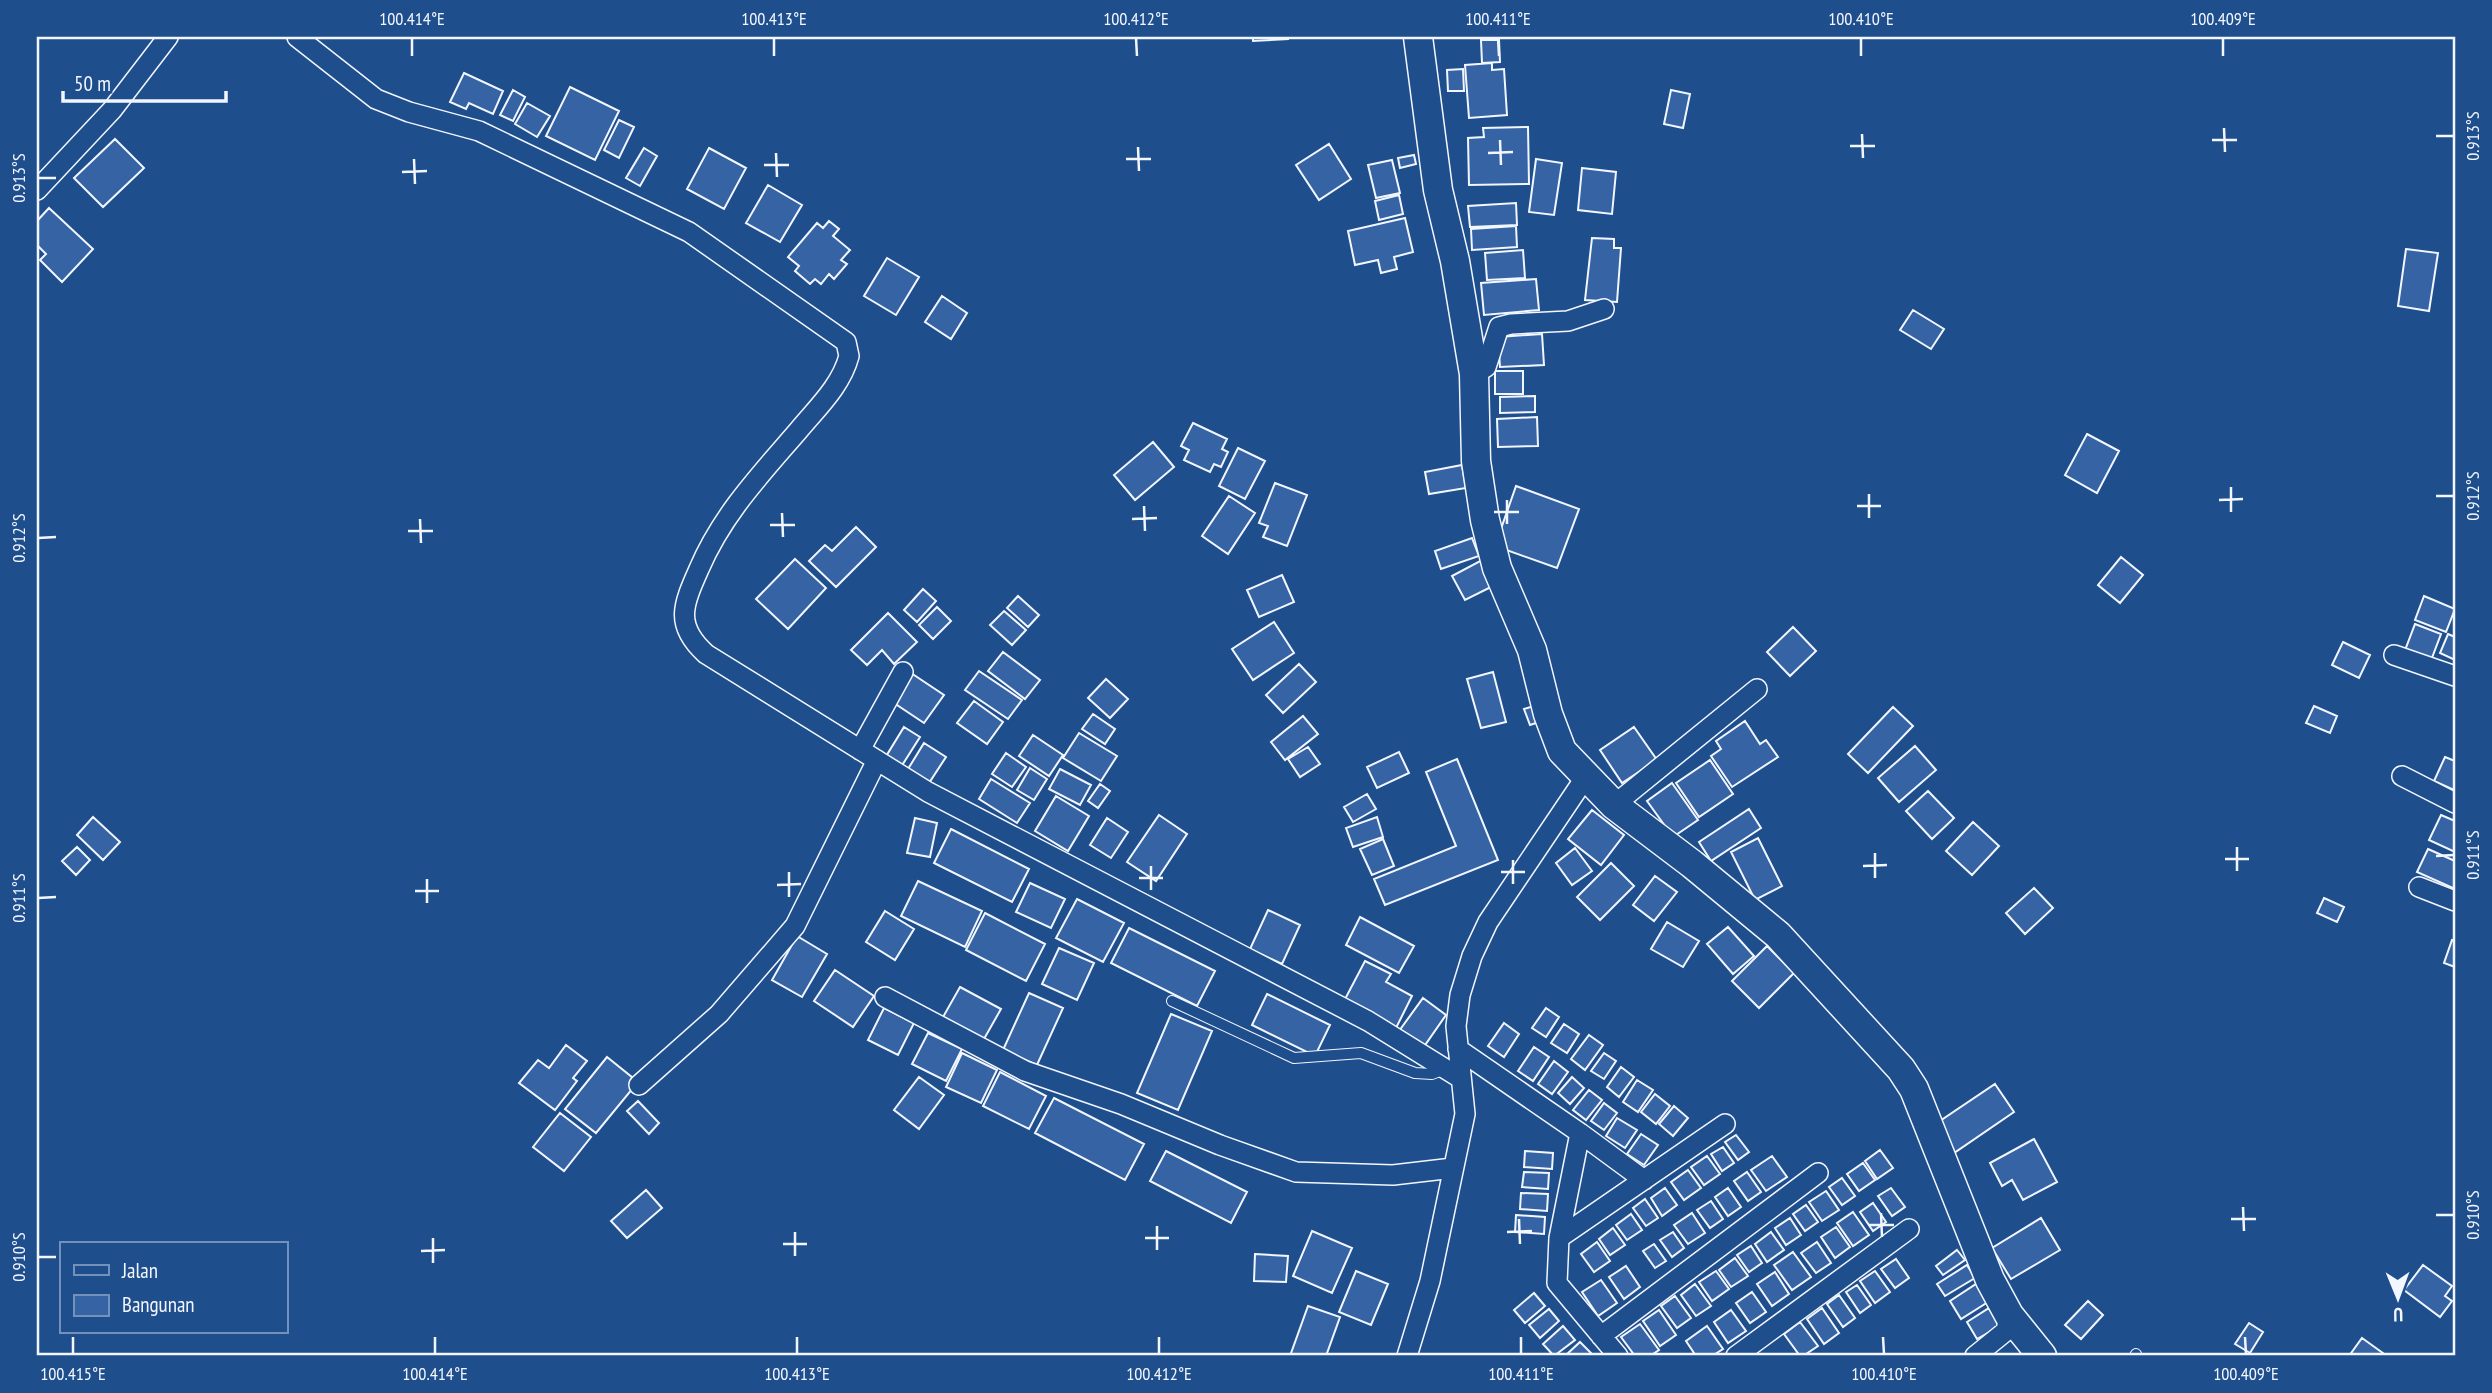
<svg xmlns="http://www.w3.org/2000/svg" width="2492" height="1393" viewBox="0 0 2492 1393" font-family="'PT Sans Narrow',sans-serif">
	<style>
		.building { fill: #3563a3; stroke: #f2f6ff; stroke-width: 2 }
		.lines { fill: none; stroke-linecap: round; stroke-linejoin: round }
		.lane-casing { stroke: #f2f6ff; stroke-width: 12 }
		.street-casing { stroke: #f2f6ff; stroke-width: 22 }
		.secondary-casing { stroke: #f2f6ff; stroke-width: 31 }
		.lane { stroke: #1f4e8c; stroke-width: 10 }
		.street { stroke: #1f4e8c; stroke-width: 19 }
		.secondary { stroke: #1f4e8c; stroke-width: 28 }
		.ticks { fill: none; stroke: #f2f6ff; stroke-width: 2.5 }
		.neatline { fill: none; stroke: #f2f6ff; stroke-width: 2.5 }
		.ticks-label { font-size: 18px; text-anchor: middle; fill: #f2f6ff }
	</style>
	<rect width="100%" height="100%" fill="#1f4e8c"/>
	<path class="building" d="M1253,37H1288V39L1253,41Z
		M1481,40H1499L1500,62L1482,63Z
		M1492,63V70L1504,69L1507,115L1469,118L1465,65Z
		M1463,69L1464,91H1448L1447,70Z
		M464,73L503,91L493,114L469,103L466,109L450,102Z
		M570,87L619,111L595,160L546,136Z
		M513,90L525,97L513,121L500,115Z
		M1671,90L1690,94L1683,128L1664,124Z
		M527,103L550,116L537,137L515,124Z
		M619,120L634,127L619,158L604,150Z
		M1528,127L1529,184L1469,185L1468,138L1484,137L1483,128Z
		M115,139L144,168L103,207L74,178Z
		M1329,144L1351,179L1319,200L1296,165Z
		M644,148L657,156L640,186L626,178Z
		M709,148L746,168L724,209L687,189Z
		M1414,155L1416,164L1400,168L1398,158Z
		M1536,159L1562,163L1554,215L1529,212Z
		M1392,160L1400,193L1376,198L1368,165Z
		M1582,168L1616,172L1612,214L1578,210Z
		M768,185L802,205L780,242L746,223Z
		M1399,195L1403,214L1379,220L1375,201Z
		M1516,203L1517,225L1470,227L1468,206Z
		M49,208L93,249L62,282L40,260L46,254L37,245V221Z
		M1405,218L1413,252L1394,257L1397,269L1381,273L1378,260L1355,265L1348,231Z
		M829,221L839,229L833,236L850,250L841,260L847,264L834,279L829,274L821,284L815,279L810,284L795,271L799,266L788,257L817,223L823,228Z
		M1516,226L1517,247L1472,250L1471,229Z
		M1592,238L1614,239V248H1621L1617,302L1585,300Z
		M2406,249L2438,253L2429,311L2398,306Z
		M1523,250L1525,278L1487,280L1485,253Z
		M887,258L919,277L896,315L864,296Z
		M1536,279L1539,310L1484,315L1481,283Z
		M942,296L967,313L951,339L925,322Z
		M1913,310L1944,329L1931,349L1900,330Z
		M1542,334L1544,365L1500,367L1498,337Z
		M1495,371H1523V394H1495Z
		M1535,396V412L1500,413V397Z
		M1537,417L1538,446L1498,447L1497,419Z
		M1193,423L1227,439L1222,449L1228,452L1221,467L1214,464L1210,472L1184,460L1189,450L1181,446Z
		M2087,434L2119,451L2097,493L2065,475Z
		M1153,442L1174,467L1135,500L1114,475Z
		M1238,448L1265,461L1245,499L1219,486Z
		M1462,465L1466,488L1429,494L1425,472Z
		M1275,483L1307,495L1287,546L1263,537L1268,526L1259,523Z
		M1516,486L1579,509L1557,568L1495,546Z
		M1229,496L1255,513L1228,554L1202,536Z
		M856,527L876,547L836,587L809,561L825,545L832,551Z
		M1472,538L1479,556L1441,569L1435,551Z
		M2121,557L2143,575L2120,603L2098,585Z
		M795,559L826,588L788,629L756,599Z
		M1482,560L1495,585L1465,600L1452,576Z
		M1282,575L1294,602L1259,617L1247,590Z
		M923,589L936,601L917,622L904,610Z
		M1018,596L1039,615L1028,627L1007,608Z
		M2424,596L2455,609L2446,632L2415,620Z
		M937,607L951,621L933,639L919,625Z
		M1004,611L1026,630L1012,645L990,625Z
		M888,613L917,642L894,664L882,650L867,665L851,650Z
		M1274,622L1294,653L1253,680L1232,649Z
		M2415,624L2441,634L2430,663L2404,653Z
		M1793,627L1816,651L1790,676L1767,652Z
		M2448,634L2455,637V660L2440,653Z
		M2343,642L2370,655L2359,678L2332,665Z
		M1003,652L1040,680L1025,699L988,671Z
		M1299,664L1316,682L1283,713L1266,695Z
		M979,671L1022,700L1008,719L965,690Z
		M1493,672L1506,722L1481,728L1467,679Z
		M911,673L944,695L924,723L891,701Z
		M1106,679L1128,699L1110,718L1088,698Z
		M974,701L1003,722L987,744L957,723Z
		M1537,705L1542,721L1530,725L1524,709Z
		M2314,706L2337,716L2330,733L2306,723Z
		M1893,707L1913,726L1868,773L1848,754Z
		M1093,714L1115,729L1105,744L1082,729Z
		M1303,716L1318,734L1285,760L1271,742Z
		M1745,721L1760,744L1766,740L1778,757L1732,787L1711,756L1721,749L1716,741Z
		M904,727L920,737L901,767L885,758Z
		M1634,727L1657,760L1622,783L1600,750Z
		M1079,733L1117,756L1101,781L1063,758Z
		M1033,735L1063,755L1049,776L1019,756Z
		M924,743L946,757L929,783L908,769Z
		M1915,746L1936,770L1899,802L1878,778Z
		M1308,747L1320,764L1300,777L1288,759Z
		M1399,752L1409,773L1377,788L1367,767Z
		M1006,753L1026,767L1012,787L992,774Z
		M2445,757L2455,761L2454,790L2434,781Z
		M1457,759L1498,860L1385,905L1374,879L1456,846L1426,772Z
		M1710,760L1733,794L1699,817L1676,783Z
		M1030,768L1047,779L1034,800L1017,790Z
		M1060,769L1091,785L1080,805L1049,789Z
		M991,779L1030,803L1017,823L979,799Z
		M1672,783L1698,820L1673,837L1647,801Z
		M1100,784L1110,791L1098,808L1088,801Z
		M1928,791L1954,818L1932,839L1906,811Z
		M1367,794L1376,809L1353,822L1344,807Z
		M1056,796L1089,816L1068,851L1035,831Z
		M1749,809L1761,828L1711,861L1699,842Z
		M1592,810L1624,835L1601,865L1568,839Z
		M1159,815L1187,834L1156,881L1127,862Z
		M2441,815L2455,821V852L2429,840Z
		M93,817L120,842L103,860L77,835Z
		M1377,817L1383,837L1353,847L1346,828Z
		M915,818L937,823L930,857L907,853Z
		M1107,818L1128,832L1111,858L1090,845Z
		M1973,822L1999,846L1972,875L1946,851Z
		M951,829L1029,869L1012,902L934,863Z
		M1758,838L1782,886L1755,900L1731,852Z
		M1383,839L1394,866L1372,875L1360,849Z
		M77,847L90,860L76,875L62,861Z
		M1575,848L1592,871L1572,885L1556,863Z
		M2428,849L2455,861V889L2417,872Z
		M1611,863L1634,886L1600,920L1577,897Z
		M1655,876L1677,892L1654,921L1633,905Z
		M918,881L982,911L965,947L901,916Z
		M1030,883L1065,899L1051,928L1016,912Z
		M2034,888L2053,908L2025,934L2006,913Z
		M2324,898L2344,907L2337,922L2317,913Z
		M1077,899L1124,923L1103,962L1056,938Z
		M1268,910L1300,925L1282,964L1250,949Z
		M885,911L914,929L895,960L866,942Z
		M985,913L1045,944L1026,981L966,950Z
		M1360,917L1414,946L1399,973L1346,945Z
		M1667,922L1699,941L1683,967L1651,949Z
		M1728,927L1754,956L1733,974L1707,944Z
		M1129,928L1215,971L1197,1006L1111,963Z
		M797,936L827,954L802,997L772,980Z
		M2452,940L2455,941V967L2444,963Z
		M1767,946L1794,973L1759,1008L1732,981Z
		M1059,948L1094,963L1077,1000L1042,984Z
		M1365,961L1391,974L1386,982L1412,996L1396,1028L1344,1001Z
		M835,970L874,996L853,1027L814,1001Z
		M960,987L1001,1009L984,1039L943,1017Z
		M1029,993L1063,1008L1037,1065L1003,1050Z
		M1267,994L1330,1025L1315,1056L1252,1025Z
		M1423,998L1446,1015L1423,1048L1399,1031Z
		M884,1008L914,1023L898,1055L868,1040Z
		M1546,1008L1559,1017L1546,1037L1532,1028Z
		M1171,1014L1212,1031L1178,1110L1137,1093Z
		M1504,1023L1519,1034L1504,1057L1488,1046Z
		M1564,1024L1579,1034L1567,1053L1551,1043Z
		M928,1033L962,1049L946,1081L912,1064Z
		M1589,1035L1603,1045L1585,1070L1571,1059Z
		M566,1045L587,1061L573,1078L577,1081L555,1110L519,1083L538,1060L549,1068Z
		M1534,1047L1549,1057L1533,1081L1518,1071Z
		M962,1053L997,1070L981,1103L946,1087Z
		M1604,1053L1616,1061L1604,1079L1591,1071Z
		M607,1057L638,1082L596,1133L565,1109Z
		M1554,1061L1568,1072L1552,1094L1538,1084Z
		M1621,1067L1634,1077L1619,1097L1607,1087Z
		M1000,1072L1046,1096L1029,1129L983,1106Z
		M919,1077L944,1095L919,1129L894,1110Z
		M1572,1077L1584,1088L1570,1104L1558,1093Z
		M1637,1080L1653,1090L1638,1112L1623,1102Z
		M1995,1084L2014,1112L1954,1153L1934,1125Z
		M1589,1090L1602,1100L1586,1120L1573,1110Z
		M1655,1094L1670,1106L1656,1124L1641,1112Z
		M1054,1098L1144,1144L1125,1180L1035,1133Z
		M638,1101L659,1123L649,1134L627,1111Z
		M1604,1103L1617,1113L1604,1130L1591,1121Z
		M1674,1106L1688,1118L1673,1136L1659,1124Z
		M560,1113L591,1137L564,1171L533,1147Z
		M1617,1118L1637,1130L1625,1148L1606,1136Z
		M1641,1134L1658,1145L1644,1165L1627,1154Z
		M1736,1135L1749,1152L1738,1160L1725,1142Z
		M2034,1139L2057,1182L2023,1200L2012,1180L2002,1186L1990,1163Z
		M1723,1147L1734,1163L1722,1171L1711,1154Z
		M1880,1150L1893,1168L1877,1179L1865,1161Z
		M1166,1151L1247,1192L1231,1223L1150,1181Z
		M1525,1151L1553,1153L1552,1169L1524,1167Z
		M1707,1156L1720,1174L1704,1185L1691,1167Z
		M1772,1156L1787,1177L1766,1191L1751,1170Z
		M1863,1163L1875,1180L1859,1191L1847,1174Z
		M1688,1170L1701,1188L1684,1200L1671,1182Z
		M1524,1172L1549,1173L1548,1189L1522,1187Z
		M1747,1172L1761,1192L1748,1201L1734,1181Z
		M1842,1178L1855,1196L1842,1205L1829,1187Z
		M1665,1188L1677,1205L1662,1216L1651,1198Z
		M1728,1188L1741,1207L1728,1216L1715,1197Z
		M1891,1188L1905,1207L1892,1216L1878,1196Z
		M646,1190L662,1208L627,1238L611,1221Z
		M1826,1191L1839,1210L1822,1221L1809,1202Z
		M1521,1193L1548,1194L1547,1211L1520,1209Z
		M1645,1199L1658,1218L1646,1226L1633,1208Z
		M1711,1201L1723,1219L1710,1228L1697,1210Z
		M1873,1203L1886,1222L1873,1231L1860,1212Z
		M1806,1205L1818,1222L1805,1231L1793,1214Z
		M1853,1212L1869,1235L1853,1246L1837,1223Z
		M1692,1213L1705,1233L1688,1244L1674,1225Z
		M1631,1214L1642,1230L1627,1240L1616,1225Z
		M1516,1215L1545,1217L1544,1234L1515,1232Z
		M1790,1218L1801,1235L1786,1245L1775,1228Z
		M2041,1218L2060,1250L2011,1279L1992,1248Z
		M1836,1227L1850,1247L1835,1258L1821,1237Z
		M1613,1228L1625,1245L1610,1255L1599,1239Z
		M1312,1231L1352,1248L1332,1293L1293,1276Z
		M1673,1232L1684,1248L1672,1257L1660,1240Z
		M1771,1232L1784,1250L1767,1262L1755,1244Z
		M1597,1242L1610,1261L1594,1272L1581,1254Z
		M1817,1242L1831,1263L1816,1273L1801,1253Z
		M1654,1244L1666,1261L1655,1268L1643,1251Z
		M1751,1246L1762,1263L1749,1272L1737,1255Z
		M1957,1250L1965,1260L1943,1275L1936,1266Z
		M1793,1252L1811,1277L1792,1290L1774,1265Z
		M1255,1254L1288,1256L1286,1282L1254,1281Z
		M1735,1258L1748,1276L1731,1287L1719,1270Z
		M1896,1259L1909,1278L1895,1288L1881,1269Z
		M1967,1265L1975,1278L1945,1296L1937,1284Z
		M2423,1265L2452,1286L2445,1296L2452,1301L2440,1317L2404,1290Z
		M1626,1266L1640,1287L1624,1299L1609,1277Z
		M1356,1271L1388,1284L1371,1325L1339,1312Z
		M1716,1271L1729,1289L1712,1301L1699,1282Z
		M1875,1271L1890,1292L1875,1303L1860,1281Z
		M1775,1272L1789,1294L1772,1306L1757,1284Z
		M1601,1280L1617,1303L1598,1316L1582,1292Z
		M1695,1284L1711,1306L1696,1316L1681,1295Z
		M1976,1284L1988,1302L1961,1319L1950,1301Z
		M1857,1285L1871,1305L1860,1313L1846,1292Z
		M1752,1292L1766,1312L1750,1323L1736,1303Z
		M1534,1293L1545,1306L1525,1323L1514,1310Z
		M1839,1295L1855,1318L1843,1327L1827,1304Z
		M1675,1296L1691,1318L1677,1328L1661,1306Z
		M2088,1301L2103,1315L2081,1339L2065,1325Z
		M1308,1306L1340,1317L1326,1356H1290Z
		M1822,1308L1839,1333L1824,1344L1807,1319Z
		M1989,1308L2000,1326L1977,1339L1967,1322Z
		M1549,1309L1559,1321L1540,1338L1529,1325Z
		M1659,1310L1676,1335L1660,1346L1643,1321Z
		M1731,1310L1746,1331L1728,1343L1714,1322Z
		M1800,1322L1818,1346L1803,1356H1800L1784,1334Z
		M2249,1323L2263,1332L2250,1353L2235,1344Z
		M1640,1324L1659,1350L1650,1356H1635L1621,1337Z
		M1563,1326L1575,1340L1554,1356L1543,1344Z
		M1707,1326L1723,1349L1712,1356H1696L1686,1341Z
		M2362,1338L2387,1356H2349Z
		M1580,1342L1593,1355L1565,1356Z"/>
	<g class="lines">
		<defs>
			<path id="lane" d="M1172,1001L1294,1058L1361,1053L1415,1073L1432,1074L1445,1069
				M2135,1356L2136,1354"/>
			<path id="street" d="M297,37L376,99L409,112L479,131L689,232L846,342L849,356C841,386 817,408 798,431C760,475 722,515 699,569C683,605 674,625 706,654L928,792L1368,1021L1460,1078
				M37,190L112,110L168,37
				M1474,374L1486,367L1499,327L1511,324L1568,321L1604,309
				M2394,655L2455,676
				M860,750L903,672
				M2402,776L2455,803
				M1614,805L1757,689
				M2419,887L2455,901
				M885,997L1025,1071L1121,1104L1220,1145L1296,1172L1393,1175L1453,1168
				M1458,1049L1580,1133L1559,1238L1557,1283L1618,1356
				M639,1085L719,1014L795,926L877,760
				M1580,1133L1644,1180
				M1559,1238L1725,1124
				M1601,1336L1818,1173
				M1407,1356L1430,1281L1465,1114L1456,1026L1460,995L1472,956L1488,922L1585,778
				M1736,1356L1909,1229
				M1975,1356L2006,1331L2009,1315"/>
			<path id="secondary" d="M1418,37L1438,190L1455,261L1474,374L1476,461L1485,520L1497,568L1532,650L1548,714L1562,751L1614,805L1692,864L1778,935L1901,1069L1914,1089L1990,1280L2009,1315L2042,1356"/>
		</defs>
		<use href="#lane" class="lane-casing"/>
		<use href="#street" class="street-casing"/>
		<use href="#secondary" class="secondary-casing"/>
		<use href="#lane" class="lane"/>
		<use href="#street" class="street"/>
		<use href="#secondary" class="secondary"/>
	</g>
	<path class="ticks" d="M412,38V56M774,38V56M1136,38L1137,56M1498,38L1499,56M1861,38V56M2223,38V56M2224,128L2225,152M1862,134L1863,158M2436,136H2454M1500,140L1501,165M2212,140H2237M1850,146H1875M1138,147L1139,171M776,153L777,177M1488,153L1513,152M414,159L415,184M1126,159H1151M764,165H789M402,172L427,171M38,178H56M2231,487V512M1869,494V518M2436,496H2454M1507,500V524M2219,500L2243,499M1144,506L1145,531M1857,506H1881M1494,512H1519M782,513L783,537M420,519L421,543M1132,519L1157,518M770,525H795M408,531H433M38,538L56,537M2237,847V871M1875,853V878M2436,856L2454,855M2225,859H2249M1513,860V884M1151,866V890M1863,866L1887,865M789,872V897M1501,872H1525M1139,878H1163M427,879V903M777,885L801,884M415,891H439M38,898L56,897M2243,1207L2244,1231M1881,1213L1882,1237M2436,1215H2454M1519,1219L1520,1244M2231,1219H2256M1869,1225H1894M1157,1226V1250M795,1232V1256M1507,1232L1532,1231M433,1238V1263M1145,1238H1169M783,1244H807M421,1251L445,1250M38,1257H56M73,1337V1354M435,1337V1354M797,1337V1354M1159,1337V1354M1521,1337V1354M1883,1337L1884,1354M2245,1337L2246,1354"/>
	<rect width="2492" height="1393" fill="none" stroke="#1f4e8c" stroke-width="77"/>
	<rect x="60" y="1242" width="228" height="91" fill="#1f4e8c" stroke="#7391ba" stroke-width="2"/>
	<rect x="74" y="1265" width="35" height="10" fill="#1f4e8c" stroke="#7391ba" stroke-width="2"/>
	<text x="122" y="1278" font-size="21" fill="#f2f6ff">Jalan</text>
	<rect x="74" y="1295" width="35" height="21" fill="#3563a3" stroke="#7391ba" stroke-width="2"/>
	<text x="122" y="1312" font-size="21" fill="#f2f6ff">Bangunan</text>
	<g transform="translate(2398 1298) rotate(179)" stroke="#1f4e8c" stroke-width="5" paint-order="stroke">
	<path d="M0-5L12 26L0 18L-12 26Z" fill="#f2f6ff"/>
	<text y="-10" font-size="19" font-weight="bold" text-anchor="middle" fill="#f2f6ff">U</text>
	</g>
	<path d="M63 91v10h163v-10" fill="none" stroke="#f2f6ff" stroke-width="3.5"/>
	<text x="74" y="91" font-size="21" fill="#f2f6ff" stroke="#1f4e8c" stroke-width="5" paint-order="stroke">50 m</text>
	<rect x="38" y="38" width="2416" height="1316" class="neatline"/>
	<g class="ticks-label">
		<text x="412" y="25">100.414°E</text>
		<text x="774" y="25">100.413°E</text>
		<text x="1136" y="25">100.412°E</text>
		<text x="1498" y="25">100.411°E</text>
		<text x="1861" y="25">100.410°E</text>
		<text x="2223" y="25">100.409°E</text>
		<text transform="translate(2473 136) rotate(-90)" y="6">0.913°S</text>
		<text transform="translate(19 178) rotate(-90)" y="6">0.913°S</text>
		<text transform="translate(2473 496) rotate(-90)" y="6">0.912°S</text>
		<text transform="translate(19 538) rotate(-90)" y="6">0.912°S</text>
		<text transform="translate(2473 855) rotate(-90)" y="6">0.911°S</text>
		<text transform="translate(19 898) rotate(-90)" y="6">0.911°S</text>
		<text transform="translate(2473 1215) rotate(-90)" y="6">0.910°S</text>
		<text transform="translate(19 1257) rotate(-90)" y="6">0.910°S</text>
		<text x="73" y="1380">100.415°E</text>
		<text x="435" y="1380">100.414°E</text>
		<text x="797" y="1380">100.413°E</text>
		<text x="1159" y="1380">100.412°E</text>
		<text x="1521" y="1380">100.411°E</text>
		<text x="1884" y="1380">100.410°E</text>
		<text x="2246" y="1380">100.409°E</text>
	</g>
</svg>
